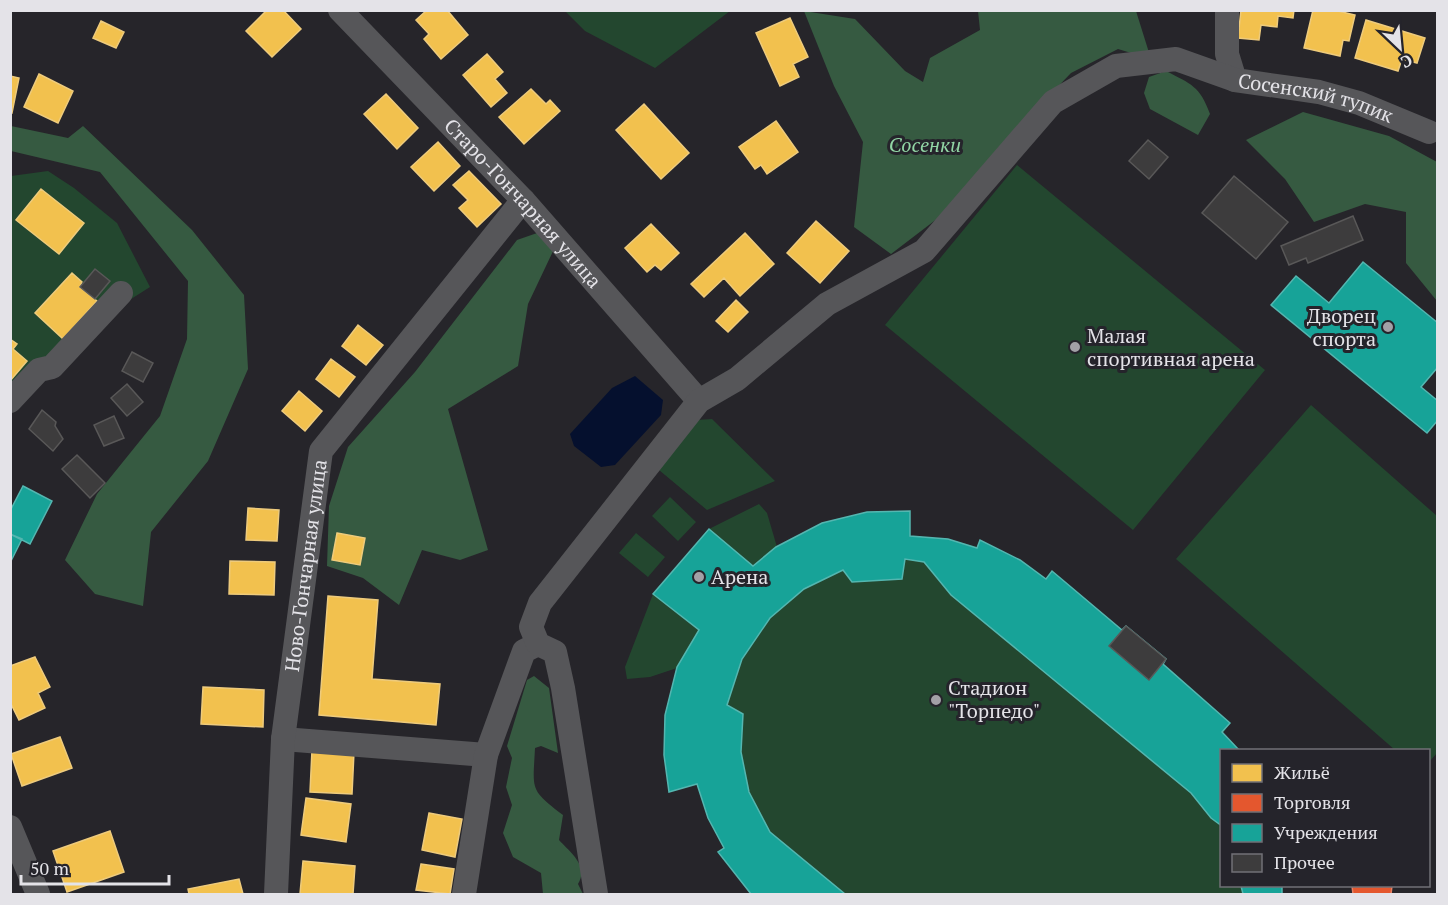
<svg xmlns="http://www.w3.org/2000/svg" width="1448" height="905" viewBox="0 0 1448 905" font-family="'PT Serif',serif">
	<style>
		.green { fill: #23472f }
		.forest { fill: #365a41 }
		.water { fill: #05102e }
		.homes { fill: #f2c14e; stroke: #eecb7c; stroke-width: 1.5 }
		.shops { fill: #e4572e; stroke: #e48166; stroke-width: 1.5 }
		.public { fill: #17a398; stroke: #54b6b0; stroke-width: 1.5 }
		.building { fill: #3d3c3d; stroke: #595858; stroke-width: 1.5 }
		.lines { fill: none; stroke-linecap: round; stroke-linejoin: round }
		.minor { stroke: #565659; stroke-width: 24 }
		.poi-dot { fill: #a2a0a6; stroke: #25242b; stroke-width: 2 }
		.labels { text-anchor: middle; stroke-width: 6; stroke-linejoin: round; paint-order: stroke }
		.street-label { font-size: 20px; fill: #e4e3e8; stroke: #25242b }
		.park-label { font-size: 20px; font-style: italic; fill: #92d6a5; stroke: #25242b }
		.poi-label { font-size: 20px; fill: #e4e3e8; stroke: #25242b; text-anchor: start }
	</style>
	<rect width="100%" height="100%" fill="#26252a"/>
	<path class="green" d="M565,11H730L655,68L585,31Z
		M1017,165L1265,370L1133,530L885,325Z
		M48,171L74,188L117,223L150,287L128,301L44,371L11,413V176Z
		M1311,405L1437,516L1438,752L1429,762L1428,750H1395L1176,559Z
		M712,419L775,481L707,510L659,470L697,420Z
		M670,497L696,522L678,541L652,516Z
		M759,504L767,513L777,547L822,523L867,512L910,511V536L948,539L977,547L980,540L1045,579L1052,571L1122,630L1126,626L1166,659L1163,664L1230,723L1223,733L1239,750H1222V886H1282V894H751L718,852L724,848L708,818L697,784L669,792L664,755L677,668L650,677L627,679L625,667L653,594L709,529Z
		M636,533L665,557L648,577L619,553Z"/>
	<path class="forest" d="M804,11L855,19L905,71L923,82L930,58L980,30L978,11H1136L1151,59L1118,49L1071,73L1020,126L959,202L891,254L854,227L863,142L834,86Z
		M1166,71C1191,84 1200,86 1210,114L1198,135L1150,109L1144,93L1149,77Z
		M1303,112L1389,136L1437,162V301L1406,263V212L1365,204L1314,222L1285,179L1246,140Z
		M11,126L68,138L83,126L192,230L244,295L248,369L208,461L151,532L143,606L95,594L65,560L97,494L160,416L187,339L188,281L100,172L11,151Z
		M540,232L555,247L528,304L518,366L448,409L488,550L460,560L422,550L399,605L363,578L327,566L329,506L348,447L415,372L517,240Z
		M534,676L549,688L558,753L541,746L535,748C533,790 529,789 563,815L559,840C571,853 589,866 578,884L583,894H543L541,873L513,857L503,833L512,805L506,787L512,758L507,746L527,680Z"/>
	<path class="water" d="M635,376L663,400L661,415L615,465L601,467L574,446L570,434L612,388Z"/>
	<path class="homes" d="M267,10H283L301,29L272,57L246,31Z
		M427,10H447L468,35L441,59L424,39L429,34L416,20Z
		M1241,10H1294L1293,18L1278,16L1277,27L1261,25L1259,40L1238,38Z
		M1313,10H1334L1355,15L1349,41L1343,40L1340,56L1304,48Z
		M790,18L808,57L793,64L799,77L780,86L756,33Z
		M1366,20L1425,38L1417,63L1402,59L1398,71L1355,58Z
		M101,21L124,32L116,48L93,38Z
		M487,54L503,72L495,79L507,93L491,107L463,75Z
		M39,74L73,91L58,123L24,107Z
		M10,76L19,78L12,113L10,112Z
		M531,89L546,104L550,100L560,111L524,144L499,117Z
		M386,94L418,128L397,149L364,114Z
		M644,104L689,153L661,179L616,130Z
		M776,121L798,152L767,174L761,165L755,169L739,147Z
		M438,142L460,166L434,191L411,167Z
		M469,171L501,204L477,227L459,208L468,200L453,185Z
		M41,189L84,223L59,254L16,220Z
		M816,221L849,251L820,283L787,253Z
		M651,224L679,253L661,270L655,265L647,272L625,248Z
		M745,233L774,264L740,296L724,278L704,297L691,284Z
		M72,273L82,282L80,287L97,301L63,339L35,313Z
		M736,300L748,312L728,332L716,321Z
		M358,325L383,345L366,365L342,346Z
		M10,339L17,344L13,349L27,361L10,381Z
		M331,359L355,377L339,397L316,379Z
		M299,391L322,411L305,431L282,411Z
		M248,508L279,510L277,541L246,540Z
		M337,533L365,538L360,565L332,560Z
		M230,561L275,562L274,595L229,594Z
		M328,596L378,600L372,679L440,684L436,725L319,715Z
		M35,657L50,687L38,693L45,708L19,720L10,702V666Z
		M203,687L264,690L263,727L201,724Z
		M60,737L72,768L22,786L11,754Z
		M312,750L354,752L352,794L310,792Z
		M306,798L351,804L346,842L301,835Z
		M429,813L462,819L455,857L422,850Z
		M110,831L124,872L67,892L53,851Z
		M303,861L355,866L353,894H300Z
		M421,864L454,869L450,894L416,890Z
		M239,879L243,894H189L188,889Z"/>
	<path class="shops" d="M1352,886H1392L1391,894H1353Z"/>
	<path class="public" d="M1363,262L1438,323V367L1421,387L1438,401V420L1427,433L1271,305L1296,276L1329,303Z
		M23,486L52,501L30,544L10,534V511Z
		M910,511V536L948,539L977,548L980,540L1020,560L1046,579L1052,571L1122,630L1126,626L1166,659L1163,664L1230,723L1222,732L1239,750H1222V826L1211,818L1191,793L951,595L924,562L905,559L902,579L852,582L843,570L804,589L770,618L742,659L727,705L743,714L741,752L749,792L770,832L845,894H751L718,852L724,848L708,818L697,784L669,792L664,755L665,715L677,667L699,630L653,594L709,529L753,566L776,547L822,523L867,512Z
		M10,534L22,539L10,563Z
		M1241,886H1282V894H1243Z"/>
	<path class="building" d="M1148,140L1168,157L1149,179L1129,161Z
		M1234,176L1288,222L1256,259L1202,213Z
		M1353,216L1363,240L1308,263L1306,258L1289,265L1281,246Z
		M95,269L110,281L95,299L80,287Z
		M132,352L153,363L143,382L122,371Z
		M127,384L143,402L127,416L111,398Z
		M42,410L56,422L55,426L63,439L53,451L29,429Z
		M114,416L124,438L104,446L94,425Z
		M77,455L105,483L90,498L62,469Z
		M1126,626L1166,659L1149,680L1109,646Z"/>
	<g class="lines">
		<g class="minor">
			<path id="s1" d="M340,10L523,200L699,401"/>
			<path id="s2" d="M1227,10V54L1235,80L1319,92L1359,103L1429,132"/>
			<path d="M10,401L39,370L52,367L121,293"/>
			<path d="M283,739L486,755"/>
			<path d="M10,827L38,894"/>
			<path id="s3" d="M276,894L283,739L321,451L523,200"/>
			<path d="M464,894L486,755L524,651L538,644"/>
			<path d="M596,894L563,688L555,652L538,644L531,627L540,603L699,401L737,379L827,304L924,251L1053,102L1116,66L1176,59L1235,80"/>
		</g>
	</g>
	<g class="poi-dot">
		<circle cx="1388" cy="327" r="6"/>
		<circle cx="1075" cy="347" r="6"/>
		<circle cx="699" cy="577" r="6"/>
		<circle cx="936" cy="700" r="6"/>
	</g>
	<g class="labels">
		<g class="street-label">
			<text dy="7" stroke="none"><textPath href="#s2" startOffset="154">Сосенский тупик</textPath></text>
			<text dy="7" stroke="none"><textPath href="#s1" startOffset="266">Старо-Гончарная улица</textPath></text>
			<text dy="7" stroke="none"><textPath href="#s3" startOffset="330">Ново-Гончарная улица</textPath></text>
		</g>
		<g class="park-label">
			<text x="925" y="152">Сосенки</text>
		</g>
		<g class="poi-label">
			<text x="1376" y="323" text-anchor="end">Дворец<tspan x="1376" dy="23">спорта</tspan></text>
			<text x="1087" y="343">Малая<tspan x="1087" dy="23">спортивная арена</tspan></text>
			<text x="711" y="584">Арена</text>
			<text x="948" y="695">Стадион<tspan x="948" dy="23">"Торпедо"</tspan></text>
		</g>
	</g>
	<rect width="1448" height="905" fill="none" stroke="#e4e3e8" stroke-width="24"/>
	<rect x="1220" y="749" width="210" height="138" fill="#25242b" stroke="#717077" stroke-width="1.5"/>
	<rect x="1232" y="764" width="30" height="18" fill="#f2c14e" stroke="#717077" stroke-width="1.5"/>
	<text x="1274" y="779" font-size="18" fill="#e4e3e8">Жильё</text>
	<rect x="1232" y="794" width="30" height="18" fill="#e4572e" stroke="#717077" stroke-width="1.5"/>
	<text x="1274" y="809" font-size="18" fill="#e4e3e8">Торговля</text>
	<rect x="1232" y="824" width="30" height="18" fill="#17a398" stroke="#717077" stroke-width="1.5"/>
	<text x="1274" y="839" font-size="18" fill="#e4e3e8">Учреждения</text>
	<rect x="1232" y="854" width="30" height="18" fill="#3d3c3d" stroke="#717077" stroke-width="1.5"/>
	<text x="1274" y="869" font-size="18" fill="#e4e3e8">Прочее</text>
	<g transform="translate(1400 48) rotate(154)" stroke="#25242b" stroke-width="4.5" paint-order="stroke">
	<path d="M0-4.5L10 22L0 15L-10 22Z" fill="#e4e3e8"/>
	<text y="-9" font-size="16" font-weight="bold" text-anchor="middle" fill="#e4e3e8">С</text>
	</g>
	<path d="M21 875v9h148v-9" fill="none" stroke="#e4e3e8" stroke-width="3"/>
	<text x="30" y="875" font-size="18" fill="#e4e3e8" stroke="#25242b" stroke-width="4.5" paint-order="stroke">50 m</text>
</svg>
